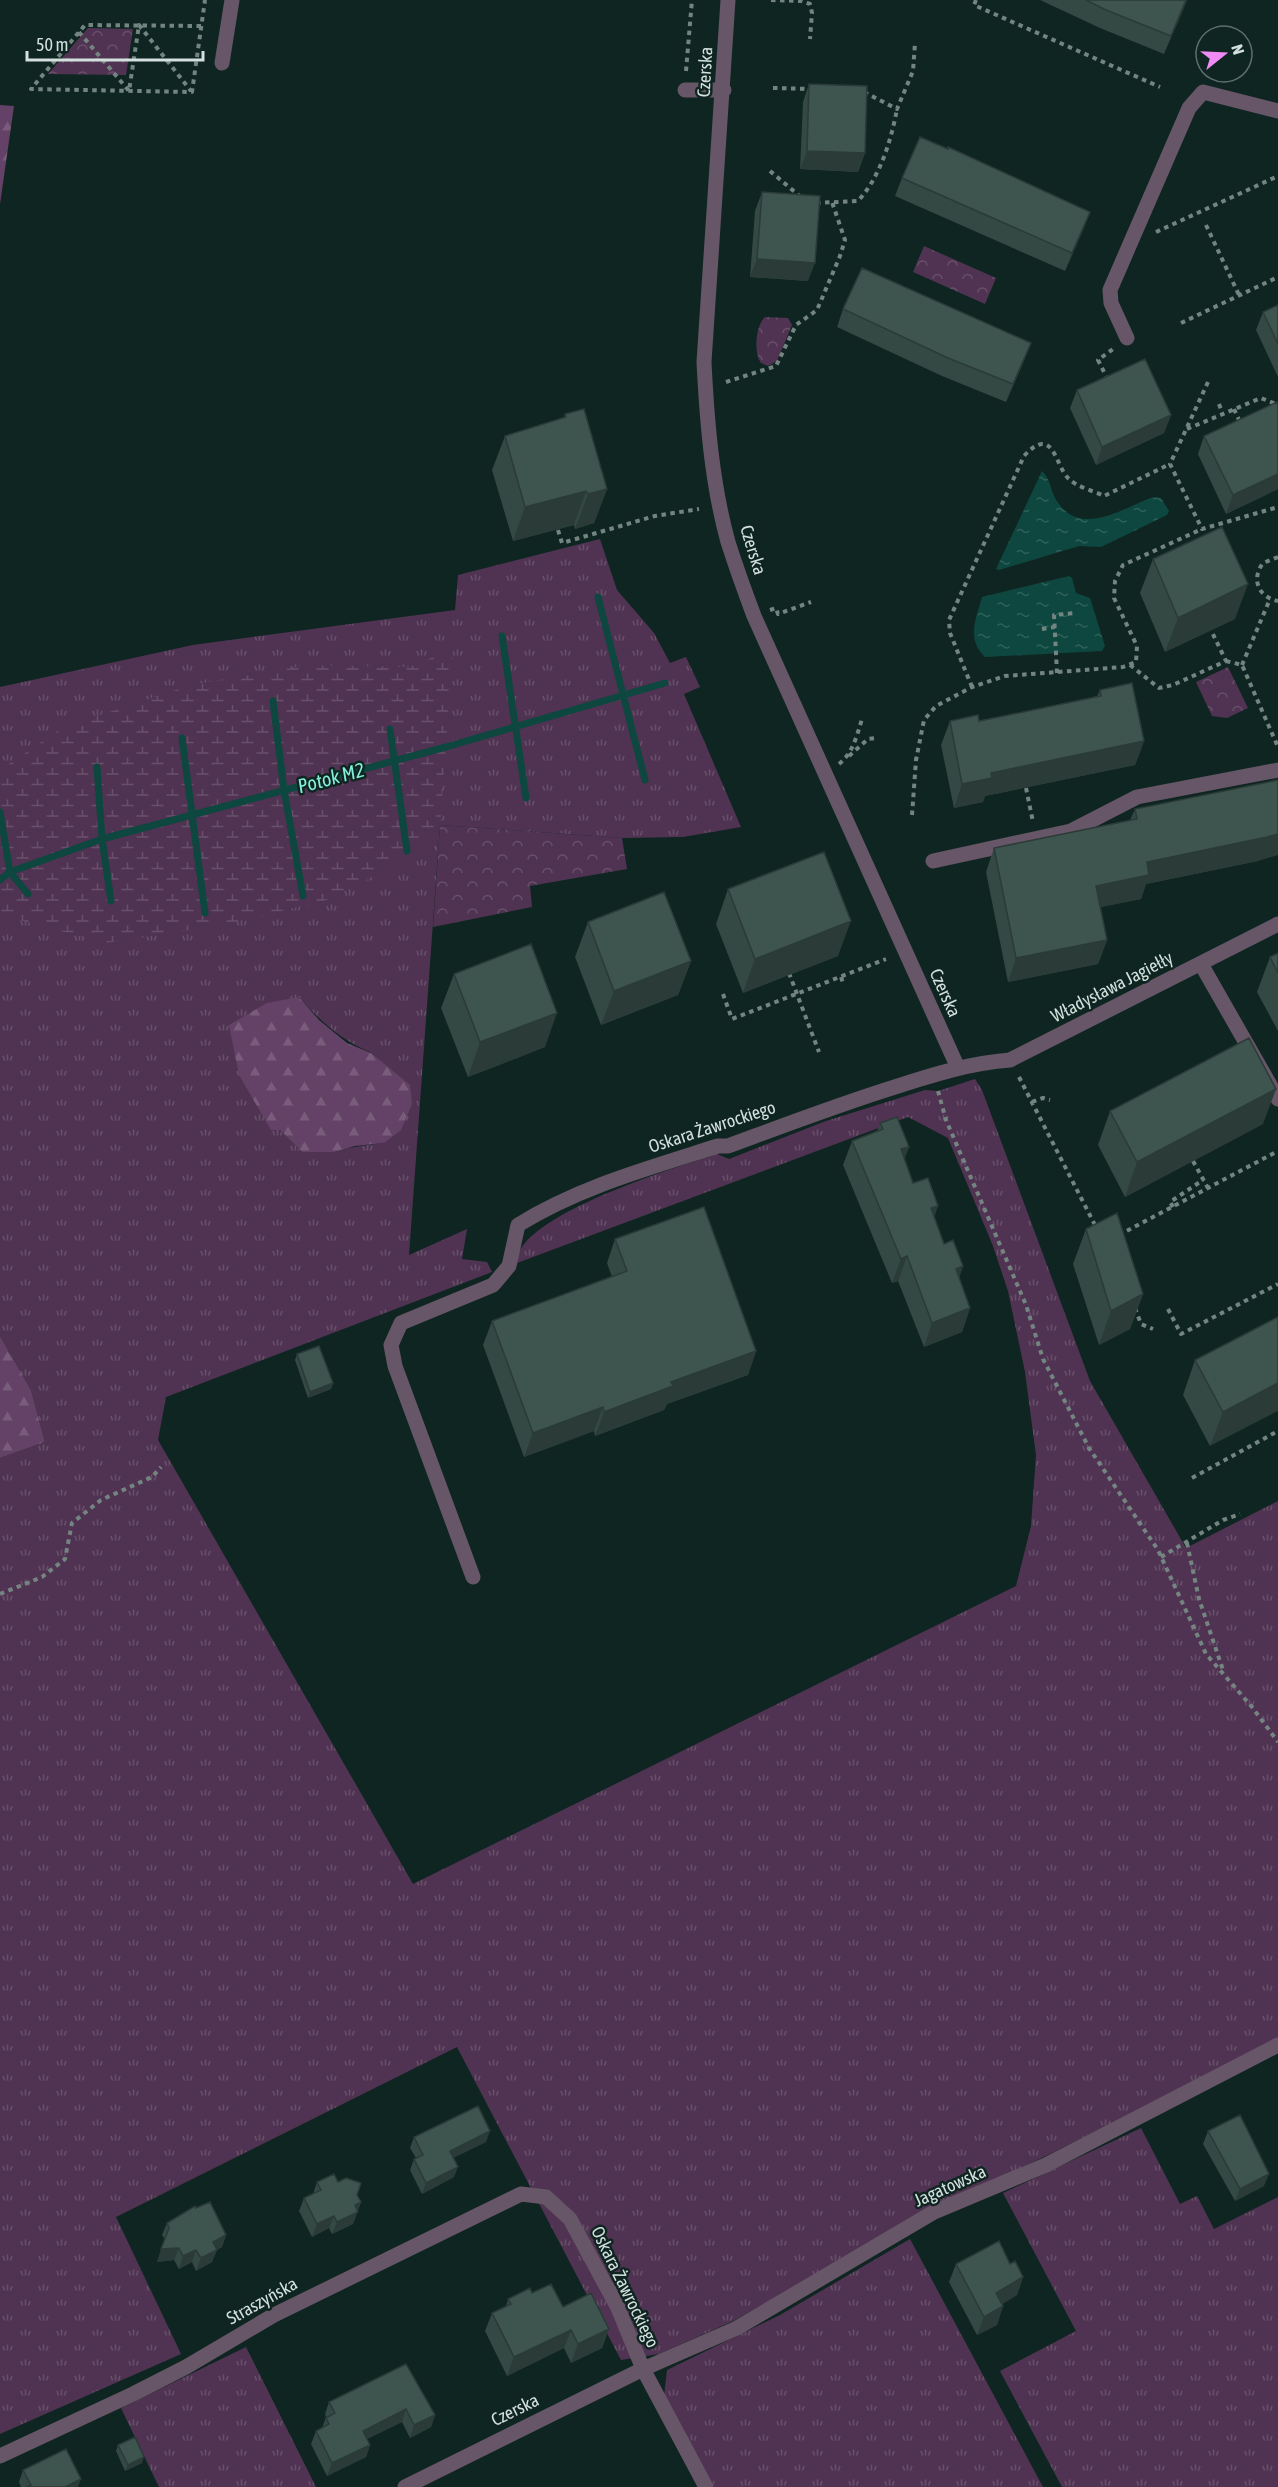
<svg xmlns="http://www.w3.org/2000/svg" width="1278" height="2487" viewBox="0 0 1278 2487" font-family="'Asap Condensed',sans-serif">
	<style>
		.grass { fill: url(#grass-tufts); fill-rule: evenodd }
		.forest { fill: url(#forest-firs) }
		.wetland { fill: url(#wetland-marsh) }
		.park { fill: url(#park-crowns) }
		.water { fill: url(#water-ripples) }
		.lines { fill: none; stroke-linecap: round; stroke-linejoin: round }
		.stream { stroke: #0d473f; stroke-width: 7 }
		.path { stroke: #748581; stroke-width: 4; stroke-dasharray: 4.5 4.5; stroke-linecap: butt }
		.minor { stroke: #665667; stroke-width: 15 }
		.wall { fill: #344844 }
		.shaded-wall { fill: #2b3b37 }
		.building { fill: #3d544f; stroke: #2b3b37; stroke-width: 1.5 }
		.labels { text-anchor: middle; stroke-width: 5; stroke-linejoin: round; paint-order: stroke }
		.street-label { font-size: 18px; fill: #d3e0dd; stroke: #0f2521 }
		.water-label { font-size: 20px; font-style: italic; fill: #84f0dc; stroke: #0f2521 }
	</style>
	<defs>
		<pattern id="grass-tufts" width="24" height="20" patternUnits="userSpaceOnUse" patternTransform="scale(1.5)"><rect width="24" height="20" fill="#503352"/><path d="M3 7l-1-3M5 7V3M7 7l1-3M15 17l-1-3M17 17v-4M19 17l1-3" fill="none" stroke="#68506a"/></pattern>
		<pattern id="forest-firs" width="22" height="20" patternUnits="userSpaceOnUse" patternTransform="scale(1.5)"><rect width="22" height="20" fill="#644166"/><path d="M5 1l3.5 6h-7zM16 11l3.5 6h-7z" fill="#795c7b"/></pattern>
		<pattern id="wetland-marsh" width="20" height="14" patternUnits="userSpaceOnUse" patternTransform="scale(1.5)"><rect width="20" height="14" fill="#503352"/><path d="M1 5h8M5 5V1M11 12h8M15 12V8" fill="none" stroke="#68506a"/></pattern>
		<pattern id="park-crowns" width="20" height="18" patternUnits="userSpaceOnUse" patternTransform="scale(1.5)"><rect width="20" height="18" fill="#503352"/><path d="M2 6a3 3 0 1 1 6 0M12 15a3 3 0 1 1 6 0" fill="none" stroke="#68506a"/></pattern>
		<pattern id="water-ripples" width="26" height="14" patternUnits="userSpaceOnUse" patternTransform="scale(1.5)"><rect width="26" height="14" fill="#0d473f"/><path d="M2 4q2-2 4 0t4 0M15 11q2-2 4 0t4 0" fill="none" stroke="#2f615a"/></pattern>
	</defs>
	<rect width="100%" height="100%" fill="#0f2521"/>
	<path class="grass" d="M600,539L617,590L654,633L670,663L686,657L700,687L684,694L741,827L683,837L622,838L440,825L409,1255L467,1229L462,1259L487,1262L492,1272L166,1397L158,1440L413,1884L1016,1586L1031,1526L1036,1455L1025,1372L1008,1291L993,1246L948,1138L908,1117L517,1263C514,1216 681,1166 717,1154L729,1159L826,1121L925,1090L938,1091L975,1079L982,1090L1090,1381L1186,1548L1278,1501V2040L1052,2153L897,2227L867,2247L733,2321L659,2354L621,2360L457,2047L116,2217L181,2354L0,2434V1458L45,1442L31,1390L0,1336V687L193,645L455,610L458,575ZM299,997C321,1022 341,1040 372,1053L384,1143C356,1146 330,1152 302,1152L280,1130Z
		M1141,2128L1180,2204L1197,2196L1214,2229L1278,2197V2487H1062L1000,2371L1076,2331L1003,2193Z
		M910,2239L1043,2487H714L664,2396L667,2370L780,2315Z
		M246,2347L316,2487H159L121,2408Z"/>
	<path class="forest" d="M0,105L14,106L0,204Z
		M299,997L319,1020L347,1043L371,1053L410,1085L412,1104L401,1130L384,1143L355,1146L333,1152H302L280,1130H271L239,1075L229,1025L267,1003Z
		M0,1336L31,1390L45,1442L0,1458Z"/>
	<path class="wetland" d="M453,649L440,825L392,867L327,900L222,925L105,943L1,915L0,770L64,727L191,685L308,665L409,667Z"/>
	<path class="park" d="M88,28L133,29L126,75L48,74Z
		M924,246L996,278L985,304L913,272Z
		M765,317L788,318L792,325L777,361L768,366L761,363C753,352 756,325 765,317Z
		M1228,667L1248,708L1227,718L1212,716L1196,682Z
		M440,825L622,838L627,869L530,886L532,907L433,927Z"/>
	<path class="water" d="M1042,471C1051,479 1051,495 1059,504C1083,537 1125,507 1153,497L1161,498L1169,511L1167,515L1101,547L1079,546L999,570L996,569Z
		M1069,576L1072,578L1076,593L1090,598L1105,646L1102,651L985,657C966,639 976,619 982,597Z"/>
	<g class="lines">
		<path class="stream" d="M598,597L645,780
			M502,636L526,798
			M273,701L284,790L303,896
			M390,729L407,851
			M182,738L205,913
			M97,767L102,839L111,901
			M0,812L10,872L28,894
			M0,880L10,872L102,839L446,747L665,683"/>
		<path class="path" d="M771,0L801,1L810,4L812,13L810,39
			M976,0L974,5L1160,87
			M201,26L85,25L31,89L192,92L205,0
			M79,32L129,91L139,25L191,91
			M686,71L692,0
			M773,88L812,89
			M864,92L897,109L913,71L915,43
			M770,171L802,198
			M816,203L858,201C880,177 891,141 897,109
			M1206,225L1239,295
			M1156,232L1278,176
			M1181,323L1278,277
			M1108,380L1098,360L1113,349
			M726,382L776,366L796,325L817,310L840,256L845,240L832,202
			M1208,382L1170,464L1202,529L1278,507
			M1219,404L1222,412
			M1234,409L1240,422
			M1187,429L1261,398L1278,405
			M558,530L562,543L655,516L699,509
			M1278,557L1263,563C1251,579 1258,597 1278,601
			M770,610L776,608L778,614L811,602
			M1042,629L1055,627
			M1226,661L1242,665L1278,747
			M1130,665L1159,688L1173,685L1226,661L1210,628
			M1242,665L1270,599
			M1057,673L1054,615L1076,613
			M972,687L950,633L949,620L1024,456C1054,423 1055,467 1069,479C1077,487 1094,491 1104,496L1170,464
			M849,756L868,739L877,738
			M839,764C853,753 857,735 862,719
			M1026,788L1033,822
			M912,815L916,760L924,720L936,706L972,687L1005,676L1123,667L1136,662L1137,646L1114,598L1115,581L1123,565L1202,529
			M789,973L819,1052
			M841,977L843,983
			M723,994L732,1019L886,959
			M1019,1077L1096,1227
			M938,1091L946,1120L1026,1305L1043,1359L1089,1448L1158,1550L1206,1654L1252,1707L1278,1742
			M1032,1102L1043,1098L1050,1100
			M1193,1161L1208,1188
			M1173,1207L1170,1202L1203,1180
			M1119,1235L1278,1151
			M1135,1308L1141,1324L1153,1329
			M1168,1309L1181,1334L1278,1284
			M1192,1478L1278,1431
			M1187,1543L1199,1599L1223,1670
			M1161,1557L1223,1520L1240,1514
			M0,1594L42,1577L65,1559L72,1523L101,1500L152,1477L161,1467"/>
		<path class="minor" d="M728,0L704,362C707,422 712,484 728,542C736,567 745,592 754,616L958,1068
			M222,63L232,0
			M685,90H724
			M1127,338L1111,303L1110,290L1189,108L1203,92L1278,111
			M933,861L1071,831L1137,797L1278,770
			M1201,964L1278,1099
			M473,1577L395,1366L391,1345L401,1323L493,1285L509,1266L518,1225C579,1187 649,1168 718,1146H728C785,1125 840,1104 898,1086C935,1074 971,1063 1010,1060L1278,924
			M0,2456L133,2394L186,2367L274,2315L521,2194L546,2197L570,2219L618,2308L643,2369L706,2487
			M405,2487L643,2369L737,2328L934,2212L1046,2165L1278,2045"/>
	</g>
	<path class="wall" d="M1040,0H1187L1164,54L1100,28Z
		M809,84L865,153L858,172L800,169L803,102Z
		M902,178L1090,212L1083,230L1065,271L895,196Z
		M762,192L808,281L750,277L755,211Z
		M1278,305V377L1256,330L1263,312Z
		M843,309L1031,343L1024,361L1006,402L942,376L837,327Z
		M1077,390L1171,415L1164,433L1096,465L1070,408Z
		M1278,405V489L1226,514L1198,454L1204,436Z
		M565,414L607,489L594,523L575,529L574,525L513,541L492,470L505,436L564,418Z
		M1153,559L1235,619L1165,652L1140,593Z
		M1100,690L1144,741L1135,765L985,796L983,802L954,808L941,745L950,721H979L1097,696Z
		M1135,809L1258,861L1146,884L1141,899L1100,907L1107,940L1098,964L1008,982L986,872L994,848L1130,820Z
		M728,889L838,956L743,993L716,924Z
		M588,922L691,961L678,995L601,1025L575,957Z
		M1278,953V1031L1257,992L1270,957Z
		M454,974L545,1047L468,1077L441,1008Z
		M1110,1111L1263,1124L1125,1197L1098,1145Z
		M880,1123L909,1147L904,1159L913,1183L934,1217L944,1244L963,1266L959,1278L970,1308L962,1332L924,1347L898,1281L892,1283L843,1165L852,1141L877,1131Z
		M1086,1229L1143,1294L1130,1329L1099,1345L1073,1264Z
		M615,1239L756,1351L748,1375L667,1404L664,1410L595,1436L594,1431L524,1457L483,1345L492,1321L612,1277L607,1263Z
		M1278,1317L1210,1446L1183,1395L1195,1360Z
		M297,1354L333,1383L331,1389L308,1398L295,1360Z
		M1208,2131L1264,2186L1235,2201L1203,2144Z
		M414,2137L486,2142L453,2158L454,2177L422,2194L410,2170L414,2159L416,2158L410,2148Z
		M317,2182H338L357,2195L361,2202L353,2224L332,2234L329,2228L312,2237L299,2211L304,2198L313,2194Z
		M196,2208L226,2235L222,2247L217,2250L212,2262L196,2271L192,2262L179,2269L174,2260L157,2262L165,2240L162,2235L167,2223Z
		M956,2264H1010L1023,2277L1017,2295L1002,2304L1003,2306L997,2325L977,2335L949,2282Z
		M532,2293L609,2329L602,2348L571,2363L564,2348L507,2376L485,2331L492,2313L506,2306L508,2299Z
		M406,2364L435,2415L431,2427L410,2438L402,2422L367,2439L370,2445L366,2457L327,2476L311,2444L316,2431L322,2428L326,2417L325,2414L329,2402Z
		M118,2445L142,2463L125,2471L116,2451Z
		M23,2470L78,2487H21L19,2482Z"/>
	<path class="shaded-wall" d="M1187,0L1182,13L1164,54L1171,36Z
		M807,151L865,153L858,172L800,169Z
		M1090,212L1083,230L1065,271L1072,253Z
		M757,259L815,263L808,281L750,277Z
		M1031,343L1024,361L1006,402L1013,384Z
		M1171,415L1164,433L1096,465L1102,447Z
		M1278,474V489L1226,514L1233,495Z
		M607,489L594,523L575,529L588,494Z
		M586,491L574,525L513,541L525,507Z
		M1248,584L1235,619L1165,652L1178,618Z
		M1144,741L1135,765L985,796L983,802L954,808L962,784L991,773Z
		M1278,834V855L1258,861L1146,884L1141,899L1087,910L1096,886L1147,862Z
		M851,921L838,956L743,993L755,959Z
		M1107,940L1098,964L1008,982L1016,958Z
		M691,961L678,995L601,1025L614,991Z
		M557,1013L545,1047L468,1077L480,1042Z
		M1276,1089L1263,1124L1125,1197L1137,1162Z
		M909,1147L900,1171L901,1149Z
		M938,1206L930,1230L931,1208Z
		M907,1256L898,1281L892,1283L901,1259Z
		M963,1266L955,1290L956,1269Z
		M1143,1294L1130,1329L1099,1345L1111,1311Z
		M970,1308L962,1332L924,1347L932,1323Z
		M756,1351L748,1375L667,1404L664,1410L595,1436L604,1412L671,1382Z
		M333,1383L331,1389L308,1398L310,1392Z
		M1278,1383V1411L1210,1446L1223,1412Z
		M603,1407L594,1431L524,1457L533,1433Z
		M490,2131L486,2142L446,2161L450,2151Z
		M458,2167L454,2177L422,2194L426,2183Z
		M1269,2174L1264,2186L1235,2201L1240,2189Z
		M361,2202L353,2224L332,2234L337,2222L355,2205Z
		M334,2216L329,2228L312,2237L317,2224Z
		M226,2235L222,2247L208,2254L213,2242Z
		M179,2248L174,2260L157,2262L161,2249Z
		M196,2250L192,2262L179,2269L183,2256Z
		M217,2250L212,2262L196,2271L201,2258Z
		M1023,2277L1017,2295L990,2312L996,2293Z
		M1003,2306L997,2325L977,2335L984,2317Z
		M609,2329L602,2348L571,2363L578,2344Z
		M571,2330L564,2348L507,2376L514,2357Z
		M406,2409L402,2422L359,2443L363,2431Z
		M435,2415L431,2427L410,2438L414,2425Z
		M370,2445L366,2457L327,2476L332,2463Z
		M144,2457L142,2463L125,2471L128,2465Z
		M81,2479L78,2487H65Z"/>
	<path class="building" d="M1086,0H1186L1171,36L1106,10Z
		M809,84L867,86L865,153L807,151Z
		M920,137L948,149V147L1090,212L1072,253L902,178Z
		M762,192L820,196L815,263L757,259Z
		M862,268L1031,343L1013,384L948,358L843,309Z
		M1278,305V344L1263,312Z
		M1145,359L1171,415L1102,447L1077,390Z
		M1277,402L1278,405V474L1233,495L1204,436Z
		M584,409L607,489L588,494L586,491L525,507L505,436L566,417L565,414Z
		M1222,527L1248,584L1178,618L1153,559Z
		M1132,683L1144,741L991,773L992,778L962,784L950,721L978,715L979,721L1101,696L1100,690Z
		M1278,780V834L1267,837L1147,862L1149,875L1096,886L1107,940L1016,958L994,848L1137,819L1135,809Z
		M824,852L851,921L755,959L728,889Z
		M664,892L691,961L614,991L588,922Z
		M531,944L557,1013L480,1042L454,974Z
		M1278,953V973L1270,957Z
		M1249,1038L1276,1089L1137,1162L1110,1111Z
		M897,1117L909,1147L901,1149L913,1183L928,1178L938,1206L931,1208L944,1244L953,1240L963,1266L956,1269L970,1308L932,1323L907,1256L901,1259L852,1141L883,1129L880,1123Z
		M704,1207L756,1351L671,1382L673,1386L604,1412L603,1407L533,1433L492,1321L627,1271L615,1239Z
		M1117,1213L1143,1294L1111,1311L1086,1229Z
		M1278,1317V1383L1223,1412L1195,1360Z
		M319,1346L333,1383L310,1392L297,1354Z
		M478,2106L490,2131L450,2151L458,2167L426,2183L414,2159L423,2155L414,2137Z
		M1240,2115L1269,2174L1240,2189L1208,2131Z
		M334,2174L338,2182L346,2178L361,2183L357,2195L361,2202L355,2205L358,2212L337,2222L334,2216L317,2224L304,2198L321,2190L317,2182Z
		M210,2202L226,2235L213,2242L217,2250L201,2258L196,2250L183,2256L179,2248L161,2249L169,2228L167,2223L195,2206L196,2208Z
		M999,2241L1010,2264L1015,2261L1023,2277L996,2293L1003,2306L984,2317L956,2264Z
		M551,2284L563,2307L591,2293L609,2329L578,2344L571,2330L514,2357L492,2313L511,2304L508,2299L530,2288L532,2293Z
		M406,2364L435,2415L414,2425L406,2409L363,2431L370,2445L332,2463L316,2431L329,2424L326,2418L335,2413L329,2402Z
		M135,2437L144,2457L128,2465L118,2445Z
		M66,2449L81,2479L65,2487H26L31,2485L23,2470Z"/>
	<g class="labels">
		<g class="street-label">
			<text transform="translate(705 72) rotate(-87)" y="6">Czerska</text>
			<text transform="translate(753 550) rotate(73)" y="6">Czerska</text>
			<text transform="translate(1112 987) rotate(-27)" y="6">Władysława Jagiełły</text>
			<text transform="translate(945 993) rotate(66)" y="6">Czerska</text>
			<text transform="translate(712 1127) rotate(-18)" y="6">Oskara Żawrockiego</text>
			<text transform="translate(950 2186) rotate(-24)" y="6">Jagatowska</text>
			<text transform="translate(625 2287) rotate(64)" y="6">Oskara Żawrockiego</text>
			<text transform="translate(262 2301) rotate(-29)" y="6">Straszyńska</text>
			<text transform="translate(515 2410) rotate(-26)" y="6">Czerska</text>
		</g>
		<g class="water-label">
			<text transform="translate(331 778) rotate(-15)" y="7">Potok M2</text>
		</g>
	</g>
	<g transform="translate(1224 54) rotate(72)"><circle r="28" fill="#0f2521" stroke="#5d706c" stroke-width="1.5"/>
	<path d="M0-4.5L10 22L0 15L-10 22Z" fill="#f08bf6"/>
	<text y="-9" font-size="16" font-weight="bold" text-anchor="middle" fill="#d3e0dd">N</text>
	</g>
	<path d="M27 51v9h176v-9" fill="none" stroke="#d3e0dd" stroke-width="3"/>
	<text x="36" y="51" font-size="18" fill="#d3e0dd" stroke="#0f2521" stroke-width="4.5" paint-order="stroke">50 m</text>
</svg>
